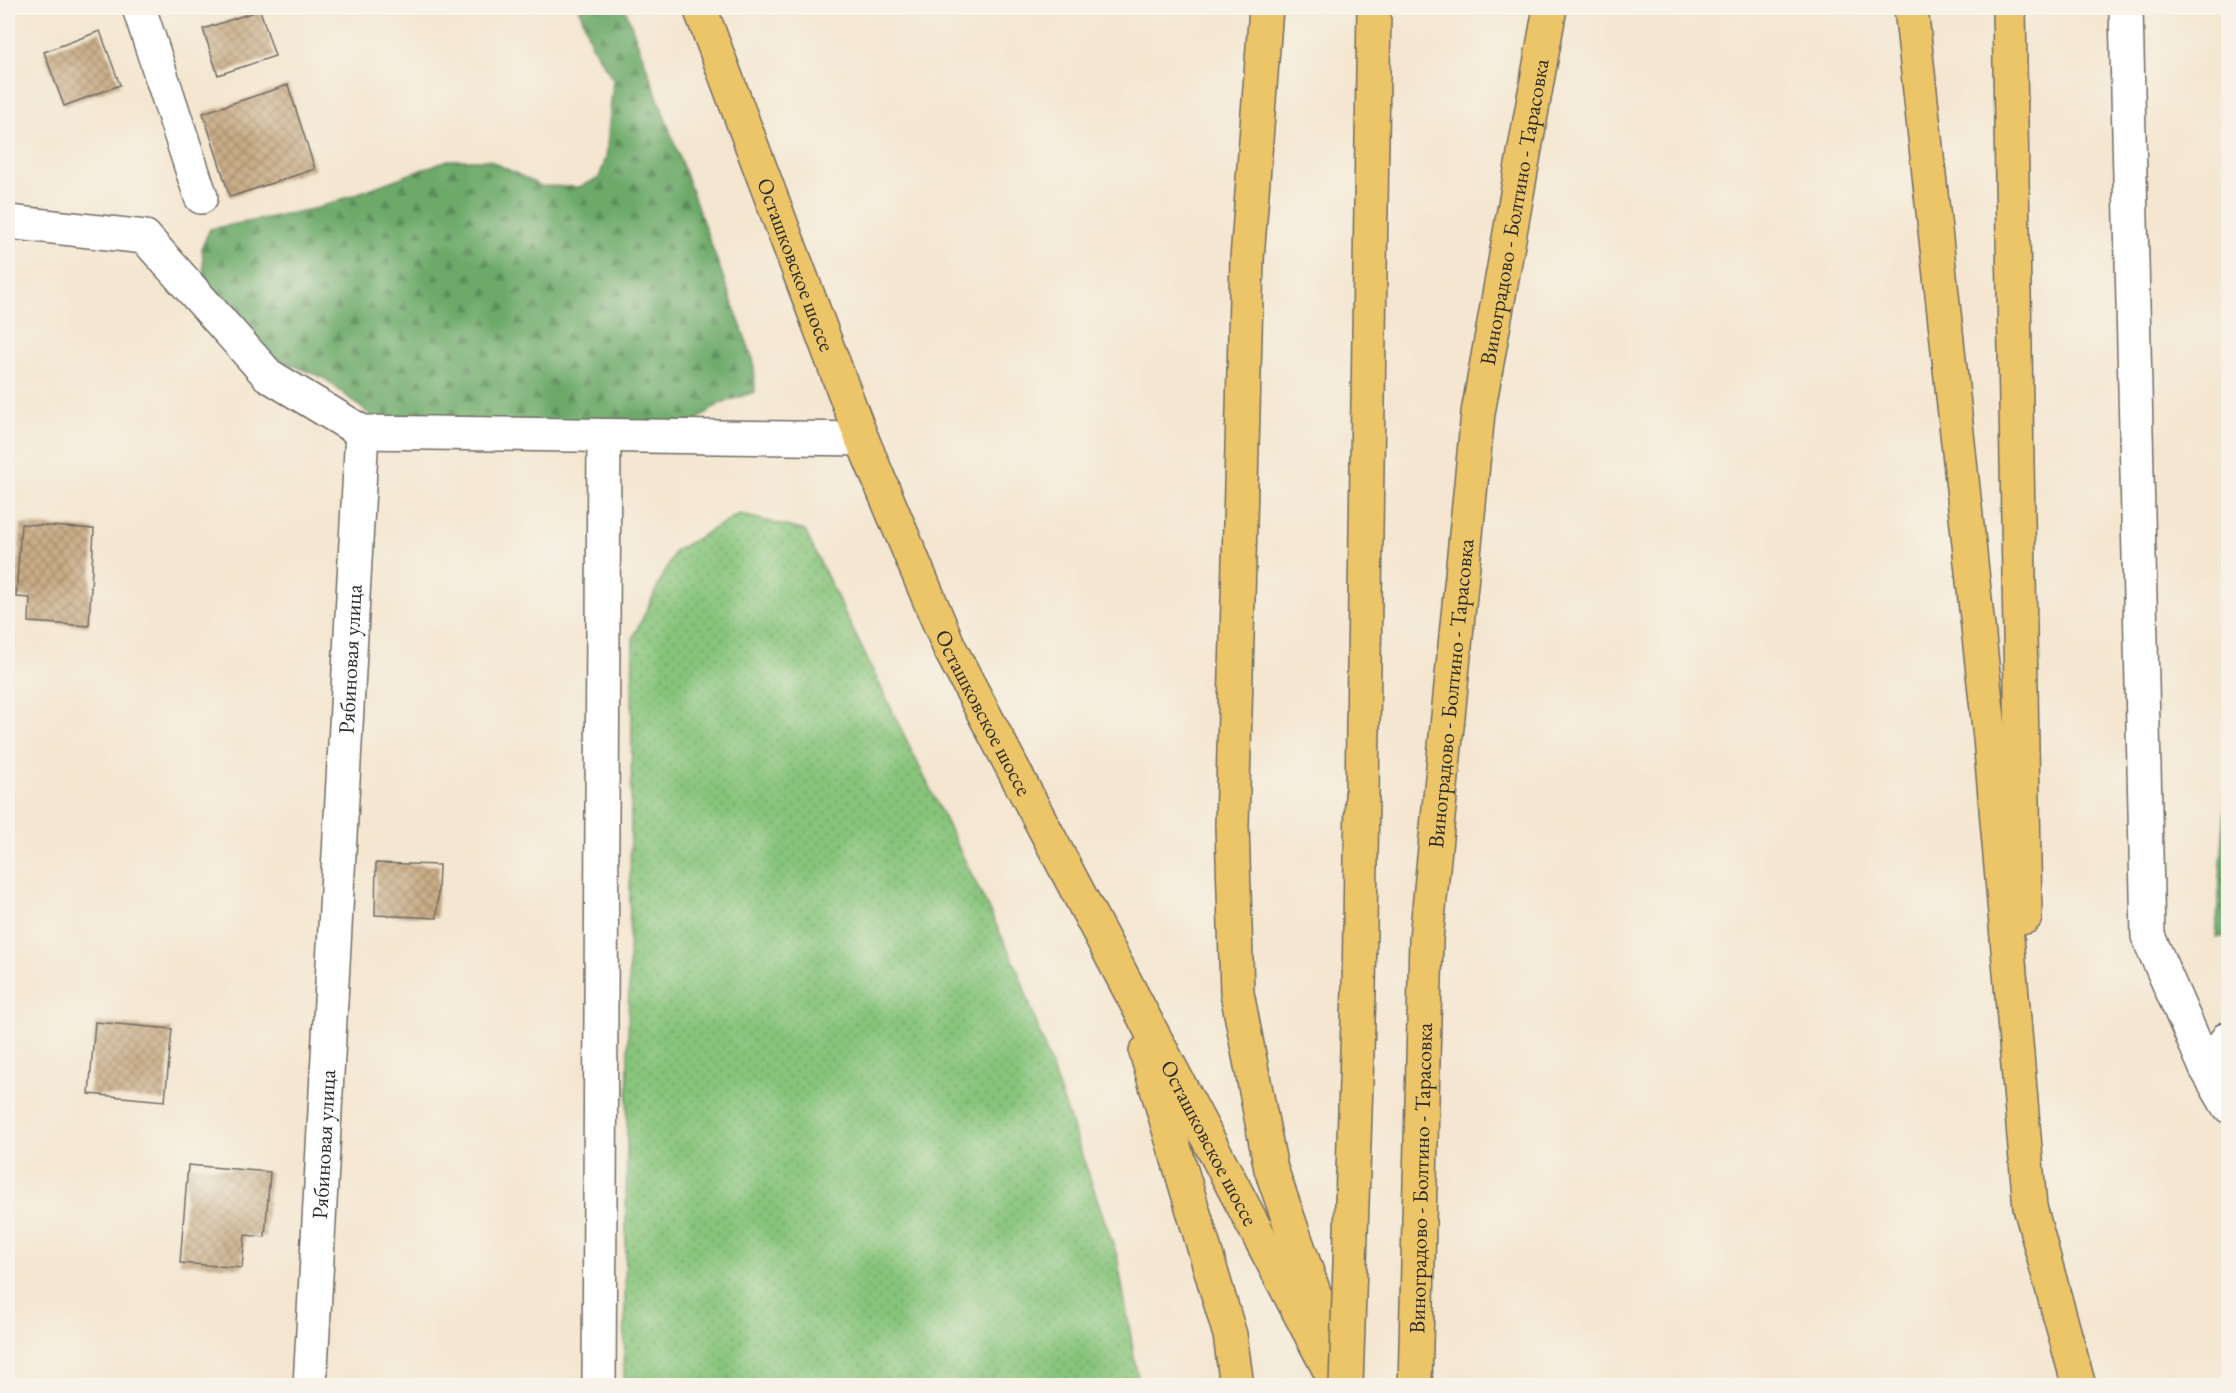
<svg xmlns="http://www.w3.org/2000/svg" width="2236" height="1393" viewBox="0 0 2236 1393" font-family="'EB Garamond',serif">
	<style>
		.grass { fill: url(#grass-dots); stroke: #597853; stroke-width: 1.5 }
		.forest { fill: url(#forest-firs); stroke: #4c6a4b; stroke-width: 1.5 }
		.building { fill: url(#building-cross-hatch) }
		.lines { fill: none; stroke-linecap: round; stroke-linejoin: round }
		.minor-casing { stroke: #716c65; stroke-width: 36 }
		.major-casing { stroke: #716c65; stroke-width: 36 }
		.minor { stroke: #fff; stroke-width: 33 }
		.major { stroke: #edc569; stroke-width: 33 }
		.major-bridge-casing { stroke: #716c65; stroke-width: 36; stroke-linecap: butt }
		.major-bridge { stroke: #edc569; stroke-width: 33 }
		.labels { text-anchor: middle; stroke-width: 4.5; stroke-linejoin: round; paint-order: stroke }
		.street-label { font-size: 22px; fill: #2b2b2b; stroke: #f7f3e8 }
	</style>
	<defs>
		<pattern id="grass-dots" width="8" height="8" patternUnits="userSpaceOnUse" patternTransform="scale(1.5)"><rect width="8" height="8" fill="#87c47b"/><path d="M2 2h.1M6 6h.1" fill="none" stroke="#6f9f65" stroke-width="1.8" stroke-linecap="round"/></pattern>
		<pattern id="forest-firs" width="22" height="20" patternUnits="userSpaceOnUse" patternTransform="scale(1.5)"><rect width="22" height="20" fill="#6daa6b"/><path d="M5 1l3.5 6h-7zM16 11l3.5 6h-7z" fill="#5a8b58"/></pattern>
		<pattern id="building-cross-hatch" width="8" height="8" patternUnits="userSpaceOnUse" patternTransform="scale(1.5)"><rect width="8" height="8" fill="#caad87"/><path d="M0 0l8 8M0 8l8-8" fill="none" stroke="#a48d6f"/></pattern>
	</defs>
	<rect width="100%" height="100%" fill="#f7f3e8"/>
	<filter id="ink" filterUnits="userSpaceOnUse"><feTurbulence type="fractalNoise" baseFrequency=".0167" numOctaves="2"/><feDisplacementMap in="SourceGraphic" scale="12" xChannelSelector="R" yChannelSelector="G"/><feConvolveMatrix kernelMatrix="1 2 1 2 8 2 1 2 1" color-interpolation-filters="sRGB"/></filter>
	<filter id="wash" filterUnits="userSpaceOnUse"><feTurbulence type="fractalNoise" baseFrequency=".008" numOctaves="4" result="noise"/><feDisplacementMap in="SourceGraphic" scale="24" xChannelSelector="R" yChannelSelector="G"/><feGaussianBlur stdDeviation="1.35" result="paint"/><feColorMatrix in="noise" values="0 0 0 0 0 0 0 0 0 0 0 0 0 0 0 0 0 1.4 0 .05"/><feComposite in="paint" operator="in"/></filter>
	<g filter="url(#wash)">
		<rect width="100%" height="100%" fill="#f4e6d0"/>
		<path class="grass" d="M739,514L805,531L1017,968L1117,1256L1139,1385H624L633,638L675,551Z"/>
		<path class="forest" d="M579,8H625L754,362L755,392L721,403L658,447L373,417L324,378L270,356L205,287L202,247L210,229L318,208L448,160H489L541,186L579,187L599,178L606,158L613,79L592,46Z
			M2228,763V937H2216Z"/>
		<g id="blocks">
			<path class="building" d="M260,10L275,56L218,75L203,29Z
				M100,31L120,85L64,106L44,52Z
				M288,85L315,169L230,197L203,113Z
				M21,524L94,529L89,626L29,622L30,598L16,597Z
				M376,863L439,865L437,918L375,915Z
				M95,1022L172,1029L165,1101L89,1094Z
				M188,1165L270,1172L265,1237L245,1235L242,1268L180,1263Z"/>
		</g>
	</g>
	<g filter="url(#ink)">
		<use href="#blocks" fill-opacity="0" stroke="#716c65" stroke-width="1.5"/>
		<g class="lines">
			<defs>
				<g id="minor">
					<path d="M139,8L201,197"/>
					<path d="M2126,8L2148,936L2206,1068L2228,1106"/>
					<path d="M8,222L145,237L268,375L362,432"/>
					<path d="M362,432L862,439"/>
					<path d="M2206,1068L2228,1038"/>
					<path id="s1" d="M310,1386L362,432"/>
					<path d="M599,1386L604,436"/>
				</g>
				<g id="major">
					<path id="s2" d="M700,8L862,439L950,649L1338,1386"/>
					<path d="M1266,8L1247,259L1232,825L1237,993L1271,1169L1326,1327"/>
					<path d="M1911,8L1990,738L2030,1207L2079,1386"/>
					<path d="M2009,8L2025,917"/>
					<path d="M1359,990L1374,8"/>
					<path d="M1146,1052L1230,1335L1237,1386"/>
					<path id="s3" d="M1415,1386L1426,939L1478,413L1550,8"/>
				</g>
			</defs>
			<use href="#minor" class="minor-casing"/>
			<use href="#major" class="major-casing"/>
			<use href="#minor" class="minor"/>
			<use href="#major" class="major"/>
			<defs>
				<path id="major-bridge" d="M1346,1386L1359,990"/>
			</defs>
			<use href="#major-bridge" class="major-bridge-casing"/>
			<use href="#major-bridge" class="major-bridge"/>
		</g>
	</g>
	<g class="labels">
		<g class="street-label">
			<text dy="8" stroke="none"><textPath href="#s3" startOffset="1180">Виноградово - Болтино - Тарасовка</textPath></text>
			<text dy="8" stroke="none"><textPath href="#s2" startOffset="274">Осташковское шоссе</textPath></text>
			<text dy="8" stroke="none"><textPath href="#s1" startOffset="728">Рябиновая улица</textPath></text>
			<text dy="8" stroke="none"><textPath href="#s3" startOffset="694">Виноградово - Болтино - Тарасовка</textPath></text>
			<text dy="8" stroke="none"><textPath href="#s2" startOffset="760">Осташковское шоссе</textPath></text>
			<text dy="8" stroke="none"><textPath href="#s2" startOffset="1246">Осташковское шоссе</textPath></text>
			<text dy="8" stroke="none"><textPath href="#s1" startOffset="242">Рябиновая улица</textPath></text>
			<text dy="8" stroke="none"><textPath href="#s3" startOffset="208">Виноградово - Болтино - Тарасовка</textPath></text>
		</g>
	</g>
	<rect width="2236" height="1393" fill="none" stroke="#f7f3e8" stroke-width="30"/>
</svg>
